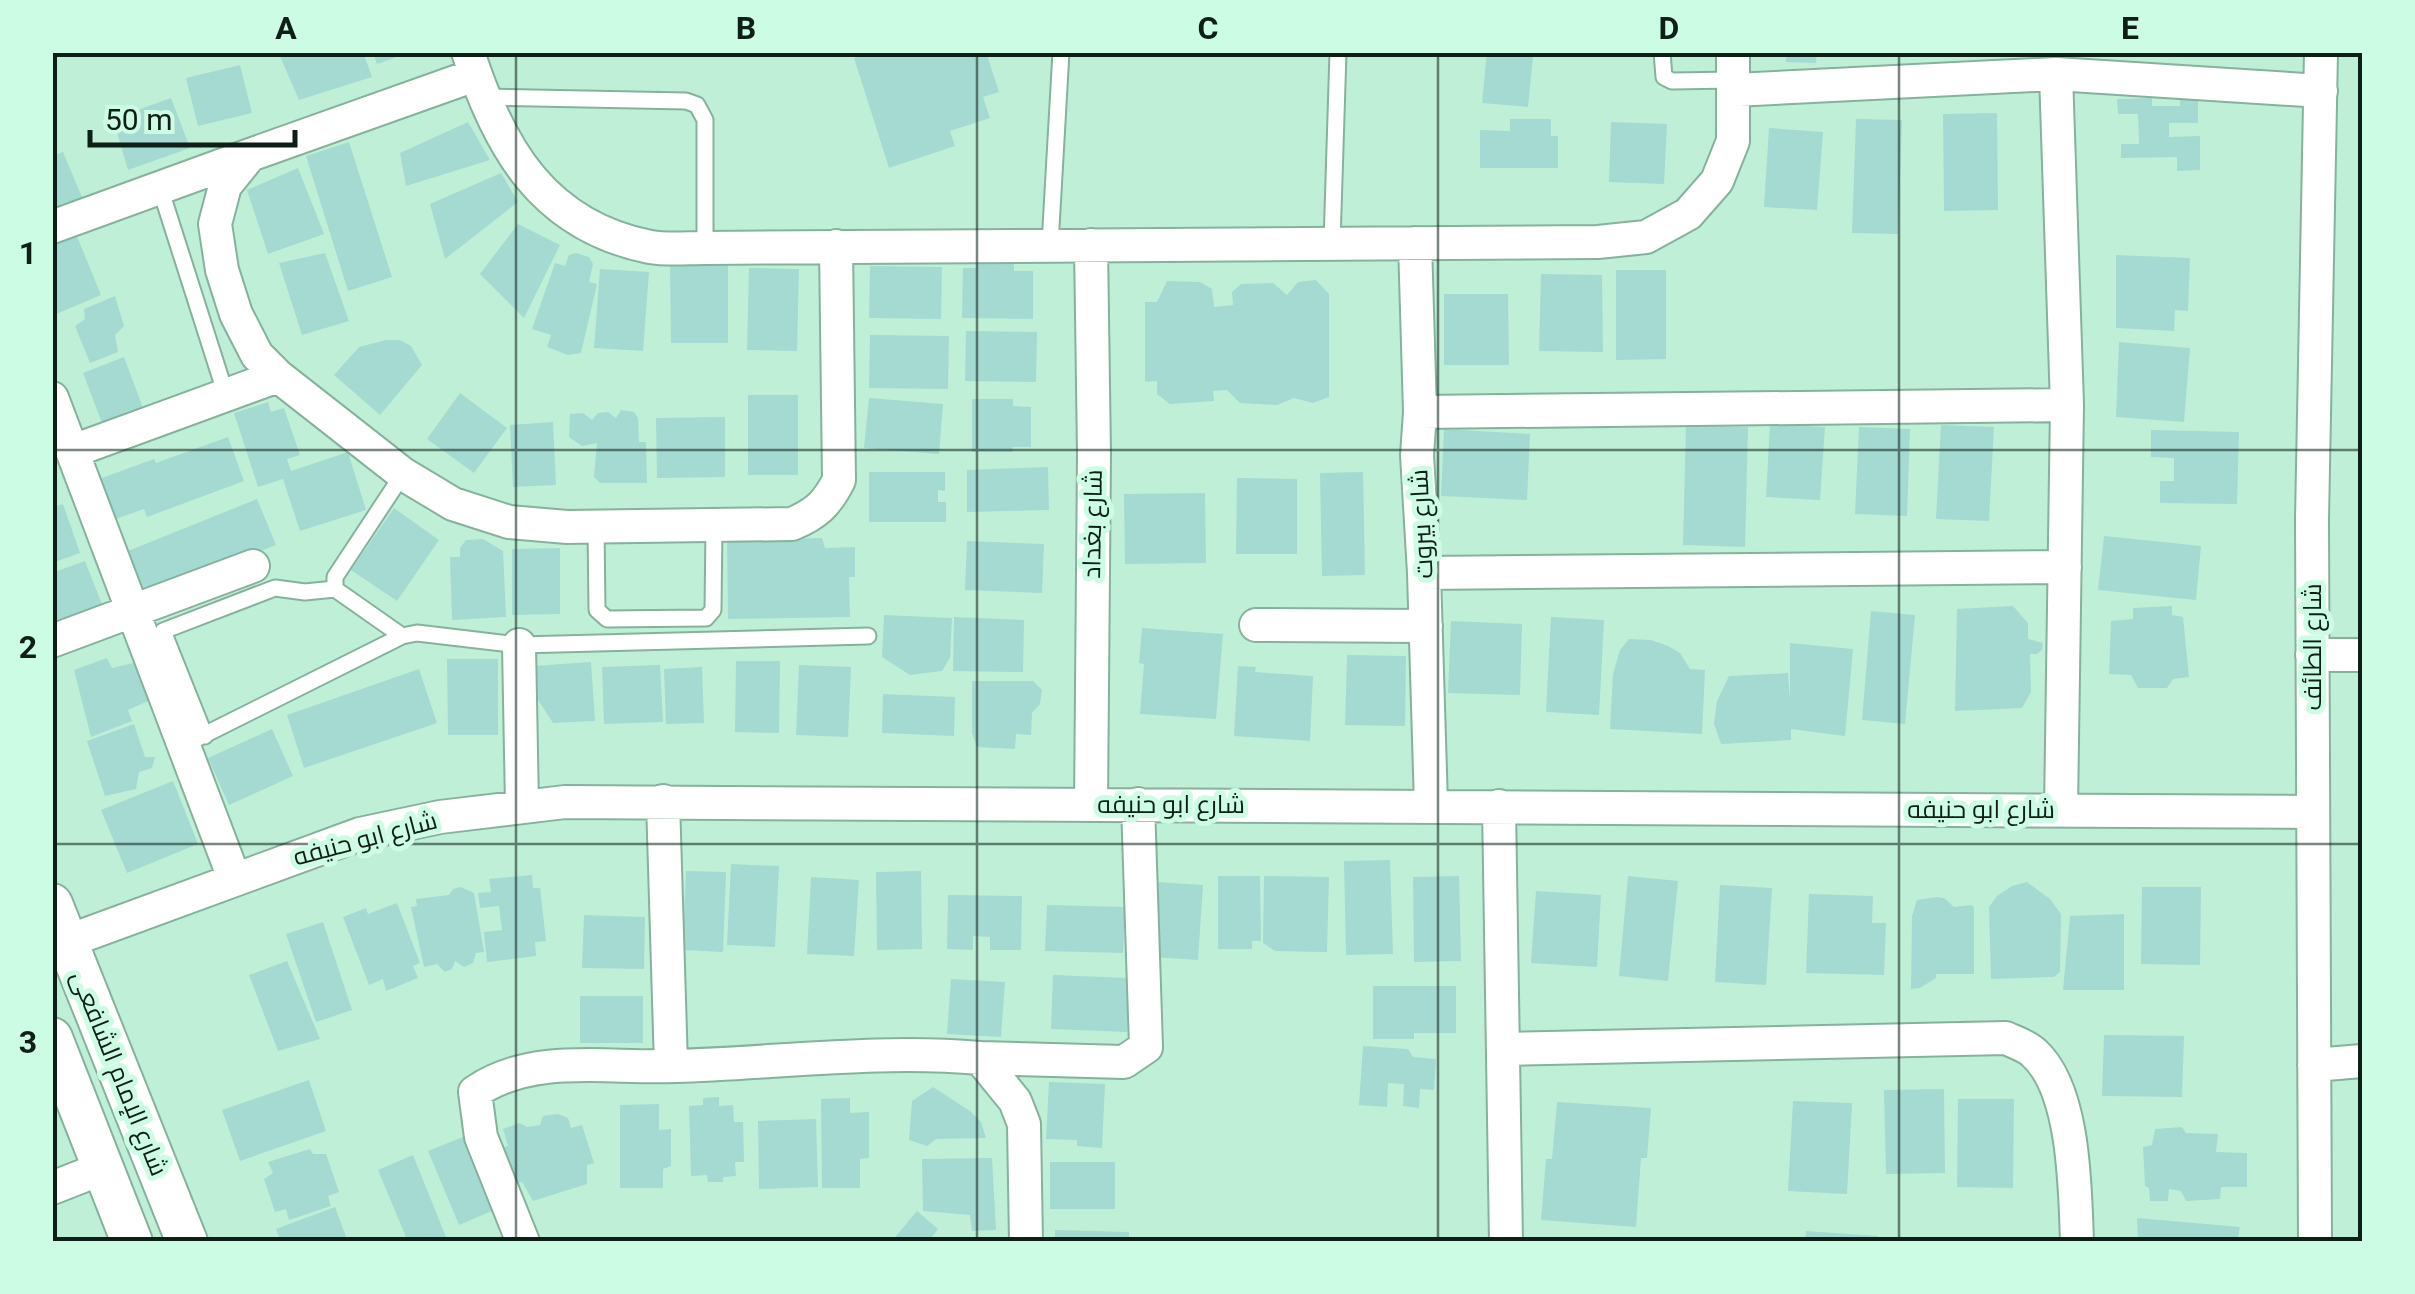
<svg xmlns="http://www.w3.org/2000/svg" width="2415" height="1294" viewBox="0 0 2415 1294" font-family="Roboto,Cairo,sans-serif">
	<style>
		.building { fill: #a4dad1 }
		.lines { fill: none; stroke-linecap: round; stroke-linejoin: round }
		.service-casing { stroke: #86b29d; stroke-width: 19 }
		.minor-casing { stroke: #86b29d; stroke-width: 36 }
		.tertiary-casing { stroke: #86b29d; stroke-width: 44 }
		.service { stroke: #fff; stroke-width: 15 }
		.minor { stroke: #fff; stroke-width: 32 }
		.tertiary { stroke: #fff; stroke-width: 40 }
		.grid { fill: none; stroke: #0d1f17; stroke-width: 2.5; stroke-opacity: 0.55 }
		.labels { text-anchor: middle; stroke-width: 10; stroke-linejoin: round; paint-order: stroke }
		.street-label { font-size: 25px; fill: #0d1f17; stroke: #cdfce5 }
		.neatline { fill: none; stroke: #0d1f17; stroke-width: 4 }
		.grid-label { font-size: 32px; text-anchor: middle; font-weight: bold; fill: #0d1f17 }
	</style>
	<rect width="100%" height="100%" fill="#c0efd8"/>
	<path class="building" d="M278,52H363L372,77L299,100Z
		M373,52H408V53L377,64Z
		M871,52H966L967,56L986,52L999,92L983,97L990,118L950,131L955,146L889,168L854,58Z
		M1487,52L1533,56L1528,107L1482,103Z
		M1786,52H1817L1816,63L1786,62Z
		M240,65L252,113L198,126L186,78Z
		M2180,94H2198V123H2169V137L2200,136V170L2177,171V157L2121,158V144H2139L2138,114H2118L2117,99L2152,98V106H2180Z
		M171,98L190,148L128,170L113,119Z
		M1997,113L1998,210L1944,211L1943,114Z
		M1510,119H1551V136H1558V168H1480V130L1510,131Z
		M1856,119L1902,120L1898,234L1852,233Z
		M468,122L490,160L406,186L400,153Z
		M1611,122L1667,124L1664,184L1609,182Z
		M1769,128L1823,132L1817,210L1764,207Z
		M349,142L392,277L348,291L306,156Z
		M63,152L84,202L52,214V156Z
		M298,168L324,234L268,254L247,190Z
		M501,173L518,202L445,259L430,204Z
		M518,224L560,245L524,318L480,274Z
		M74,229L101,295L54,315L52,238Z
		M325,253L349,321L302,335L279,263Z
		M576,253L589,257L593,264L589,282L597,284L581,353L568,355L547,347L551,335L532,329L555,263L565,266L569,255Z
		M2116,255L2190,258L2188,311L2175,310L2174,331L2116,328Z
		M977,261L1014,262V271H1033V319L962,318L963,268H976Z
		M670,265H728V343H671Z
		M870,266L942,267L941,319L869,318Z
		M749,268L799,269L797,351L747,350Z
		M600,269L649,272L643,351L594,348Z
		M1616,270H1666V359L1616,360Z
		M1541,274L1602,275L1603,352L1539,351Z
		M1316,280L1329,294V397L1313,403L1294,398L1277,405L1240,403L1227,390L1213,391L1214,401L1170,404L1157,394V381L1145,382V302H1157L1167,281L1200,282L1212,289L1214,307L1233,305L1232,292L1241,284L1273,283L1287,295L1298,282Z
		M1444,294H1508L1509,365H1444Z
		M115,296L124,326L115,335L118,352L90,363L75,326L85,319L84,309Z
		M966,331L1037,332L1036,382L965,381Z
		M870,335L949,336L948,389L869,388Z
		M386,340H400L411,346L422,365L380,415L334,375L359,347Z
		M2119,342L2190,348L2184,422L2116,417Z
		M124,357L146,416L105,431L83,373Z
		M460,393L507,428L474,473L427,439Z
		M748,395H798V475H748Z
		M869,398L943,404L939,454L864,448Z
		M972,399H1013V406L1031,407V447H1012L1013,452H972Z
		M268,402L271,412L284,408L300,455L287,459L291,471L348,452L366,510L300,531L283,479L258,487L234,413Z
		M621,410L634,412L638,418L639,442H646L647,483H600L594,477L597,443L582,446L569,437L570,414L583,413L592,420L598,413L608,412L616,418Z
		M725,417V477L657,478L656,418Z
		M553,422L556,485L513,487L510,425Z
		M1770,424L1825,427L1820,500L1766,497Z
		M1941,425L1994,427L1989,521L1936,519Z
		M1686,426L1748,427L1745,547L1683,545Z
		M1859,427L1910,429L1907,516L1855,514Z
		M1444,429L1530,434L1527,500L1441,496Z
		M2151,430L2239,432L2237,504L2160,503V481H2174V458L2151,457Z
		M228,437L244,481L147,517L144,509L113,520L99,479L154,459L156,463Z
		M1048,467L1049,510L967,512V470Z
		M869,472H945V491L938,490V502H946V522H869Z
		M1363,472L1365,575L1322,576L1320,473Z
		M1237,478L1297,479V554H1236Z
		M1205,493L1206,563L1125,564L1124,494Z
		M257,499L276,545L142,599L123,553Z
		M63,504L80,553L52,563V507Z
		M394,508L439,540L397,601L351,570Z
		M2104,536L2201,546L2196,600L2098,590Z
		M822,538L825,548L855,547V577H849L850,617L728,619L727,540Z
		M483,539L503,551L506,617L452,620L450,557H460V548L466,540Z
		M967,541L1044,544L1042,593L965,590Z
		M560,548V614L512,615V549Z
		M85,561L105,612L52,631V573Z
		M2013,606L2028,623V639L2043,643L2042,650L2037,654H2030L2031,692L2022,708L1955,711L1957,609Z
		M2172,606V615L2183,617L2189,677L2173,679L2167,688H2138L2131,675L2109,674L2111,621L2133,619V608Z
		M1871,611L1915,615L1905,724L1862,720Z
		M884,615L952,618L950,658L942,671L910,675L882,657Z
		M954,617L1024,620L1023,672L953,671Z
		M1551,617L1604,620L1599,715L1546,712Z
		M1451,621L1522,624L1520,695L1448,693Z
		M1142,628L1223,634L1216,719L1140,714L1144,664L1139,663Z
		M1629,639L1651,640L1668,646L1680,653L1690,669L1705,670L1702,734L1610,729L1613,674L1620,650Z
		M1790,643L1853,649L1845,736L1791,729V740L1721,744L1714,724L1717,701L1729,676L1788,673L1790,701Z
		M1347,655L1406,656L1405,726L1345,725Z
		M107,658L112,668L133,663L145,685L157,697L128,710L132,721L91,737L74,670Z
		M447,659H498V735H448Z
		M736,661H780L779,733L735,732Z
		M591,662L595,721L553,723L535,695L533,666Z
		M660,665L663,722L604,724L602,667Z
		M799,665L851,667L848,737L796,735Z
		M1238,666L1256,667L1255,672L1313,676L1310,741L1234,736Z
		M702,667L704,723L666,724L664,669Z
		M419,669L437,723L304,768L287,715Z
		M972,681H1033L1042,690L1040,704L1032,713L1031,735L1016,734L1015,749L977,747L972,733Z
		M883,694L955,697L954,736L882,733Z
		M134,724L145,757H155L152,768L139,772L136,789L105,796L87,741Z
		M272,729L293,776L229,805L208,758Z
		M173,781L198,844L127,873L101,810Z
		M1390,860L1393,954L1346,955L1344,861Z
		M731,864L779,866L775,947L727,945Z
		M686,871L726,872L723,952L683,950Z
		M921,871L922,949L877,950L876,872Z
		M532,875L533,888H540L546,941L535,942L536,956L487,962L484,932L502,930L499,906L480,908L478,893L491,892L489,879Z
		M1218,876H1260L1261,941H1252V949H1218Z
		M1264,876L1329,877L1327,952L1275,951L1263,943Z
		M1459,876L1461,961L1414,962L1413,877Z
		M1628,876L1678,881L1668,981L1619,976Z
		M811,877L859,880L854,956L807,954Z
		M1156,882L1203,885L1198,960L1153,957Z
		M2027,882L2050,899L2061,914L2060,972L2054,977L1991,979L1989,907L1997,896L2012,886Z
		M1720,885L1772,888L1766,985L1715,982Z
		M461,887L474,893L484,952L476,953L473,963L464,967L455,961L452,969L445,972L437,964L424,967L411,907L417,906L416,899L449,895L453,889Z
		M2142,887H2201L2200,965L2141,964Z
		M1536,891L1601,895L1597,967L1531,963Z
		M1809,894L1873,896L1872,923H1886L1884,975L1806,973Z
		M948,895L1022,896L1021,950H990V937L973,936V950L947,949Z
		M1937,897L1944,898L1954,907L1972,905L1974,908V974H1936V978L1920,988L1911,989L1912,916L1917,900Z
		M397,903L420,963L413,966L418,978L386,991L383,979L369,985L343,917L366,908L368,914Z
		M1047,905L1125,907L1123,953L1045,951Z
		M2124,914V990H2063L2070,916Z
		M584,915L645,917L644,969L582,968Z
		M323,922L352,1010L316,1022L286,934Z
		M287,961L320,1039L278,1051L249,975Z
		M1053,975L1129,978L1127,1032L1051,1029Z
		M951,979L1005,982L1001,1037L947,1034Z
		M1373,986H1456V1033H1414V1039H1373Z
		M580,996H643V1043H580Z
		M2104,1035L2184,1036L2182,1097L2102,1096Z
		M1363,1046L1408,1049L1413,1057L1436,1059L1434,1090L1420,1089L1419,1108L1403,1106L1404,1084L1388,1083L1387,1107L1359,1105Z
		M309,1080L326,1131L240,1161L222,1110Z
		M1049,1082L1105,1084L1102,1148L1077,1146V1140L1046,1139Z
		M933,1087L970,1111L981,1122L986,1138L936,1139L927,1146L909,1140L912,1101Z
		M1944,1089L1945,1173L1886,1174L1884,1090Z
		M719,1097V1106L733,1105L734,1122H743L744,1162H735L736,1176L723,1177V1182H708L707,1175L691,1176L689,1106L703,1105V1098Z
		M850,1098V1113L869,1112V1158L860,1159V1188H822L821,1099Z
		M1958,1099H2014L2013,1188L1957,1187Z
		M1793,1101L1852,1103L1847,1194L1788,1191Z
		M1557,1102L1651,1108L1647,1158H1641L1636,1227L1541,1220L1546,1159H1552Z
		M659,1104V1130L671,1129V1166L663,1169V1188H620V1105Z
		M558,1114L568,1118L571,1128L582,1125L594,1163L587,1165V1184L533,1201L522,1182L511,1185L499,1149L508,1146L503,1129L519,1123L527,1127L540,1125L543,1116Z
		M816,1119L818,1187L759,1189L758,1121Z
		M2182,1127L2186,1133L2218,1134L2216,1152L2247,1153V1187H2221L2220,1199L2186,1201L2181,1191L2169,1189L2168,1201H2150L2149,1188L2145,1186L2143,1147L2152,1145L2155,1129Z
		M468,1135L499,1208L459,1225L428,1151Z
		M310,1149L313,1154H326L339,1192L328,1196L331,1206L289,1220L286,1209L275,1212L264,1179L273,1173L268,1162Z
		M413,1155L448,1242H408L378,1170Z
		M992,1158L996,1230L972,1231L970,1215L923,1211L922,1159Z
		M1050,1162H1115V1209H1050Z
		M335,1207L348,1242H281L276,1229Z
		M917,1211L938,1229L932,1237L938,1242H891Z
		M2137,1218L2240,1227L2237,1242H2138Z
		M1055,1230L1129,1232V1242H1055Z
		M1806,1231L1878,1236L1877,1242H1805Z"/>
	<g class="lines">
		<defs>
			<path id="service" d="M1662,52L1664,77L1672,81L1733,80
				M484,97L686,101L697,105L705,120V248
				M160,188L226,395
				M1332,243L1338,52
				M1050,245L1061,52
				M596,526L597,610L607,619L706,618L713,610L714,525
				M402,636L335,589V577L403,474
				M205,736L163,631L275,588L305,592L335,589
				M184,745L402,636L417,633L519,645L868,636"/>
			<path id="minor" d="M468,52C499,149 544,226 650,247C667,250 687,248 705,248L1598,242L1646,237L1688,214L1717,181L1733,141V52
				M2056,74L2067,405L2061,810
				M475,75L250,155L225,186L215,224L222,270L236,314L257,355L278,376L403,474L453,504L509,522L567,527L792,524C816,514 827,504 839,480L836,246
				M1734,90L2056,74L2321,91
				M52,227L250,155
				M1415,243L1420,412L1417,455L1424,573L1431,805
				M52,398L234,878
				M1420,412L2067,405
				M73,451L278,376
				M1424,573L2065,567
				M1256,625L1426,626
				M52,641L253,566
				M519,645L522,806
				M2312,655H2362
				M663,801L671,1066
				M1091,804L1094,454L1091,245
				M1499,806L1506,1242
				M52,947L360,834L440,817L565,802L2313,812
				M1503,1049L2006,1038C2014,1042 2027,1046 2034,1053C2075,1090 2075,1189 2077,1242
				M980,1058L1124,1062L1146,1047L1138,804
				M2314,1065L2362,1061
				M52,1188L103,1168
				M523,1242L481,1137L475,1092C533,1052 609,1069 675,1066C777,1063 878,1049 980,1058L1015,1101L1024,1124L1026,1242
				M2315,1242L2312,519L2321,52"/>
			<path id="tertiary" d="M52,904L187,1242
				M52,1038L132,1242"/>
		</defs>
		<use href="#service" class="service-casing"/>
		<use href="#minor" class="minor-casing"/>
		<use href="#tertiary" class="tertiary-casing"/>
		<use href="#service" class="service"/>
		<use href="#minor" class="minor"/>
		<use href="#tertiary" class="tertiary"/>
	</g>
	<path class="grid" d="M516,52V1242M977,52V1242M1438,52V1242M1899,52V1242M52,450H2362M52,844H2362"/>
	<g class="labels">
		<g class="street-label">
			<text transform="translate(1092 524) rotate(-89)" y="9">شارع بغداد</text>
			<text transform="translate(1421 524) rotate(-93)" y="9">شارع بيروت</text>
			<text transform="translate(2312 647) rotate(-90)" y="9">شارع الطائف</text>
			<text x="1171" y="813">شارع ابو حنيفه</text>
			<text x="1981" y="818">شارع ابو حنيفه</text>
			<text transform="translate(365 838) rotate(-15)" y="9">شارع ابو حنيفه</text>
			<text transform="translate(120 1073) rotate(68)" y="9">شارع الإمام الشافعى</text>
		</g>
	</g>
	<rect width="2415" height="1294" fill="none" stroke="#cdfce5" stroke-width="110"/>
	<path d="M90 130v15h205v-15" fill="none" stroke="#0d1f17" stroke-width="5"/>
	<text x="105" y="130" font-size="30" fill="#0d1f17" stroke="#cdfce5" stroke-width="8" paint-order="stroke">50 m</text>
	<rect x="55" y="55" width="2305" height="1184" class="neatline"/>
	<g class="grid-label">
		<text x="286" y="39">A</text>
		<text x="746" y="39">B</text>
		<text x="1208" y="39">C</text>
		<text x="1669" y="39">D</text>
		<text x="2130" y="39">E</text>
		<text x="28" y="264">1</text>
		<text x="28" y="658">2</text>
		<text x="28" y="1053">3</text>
	</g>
</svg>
